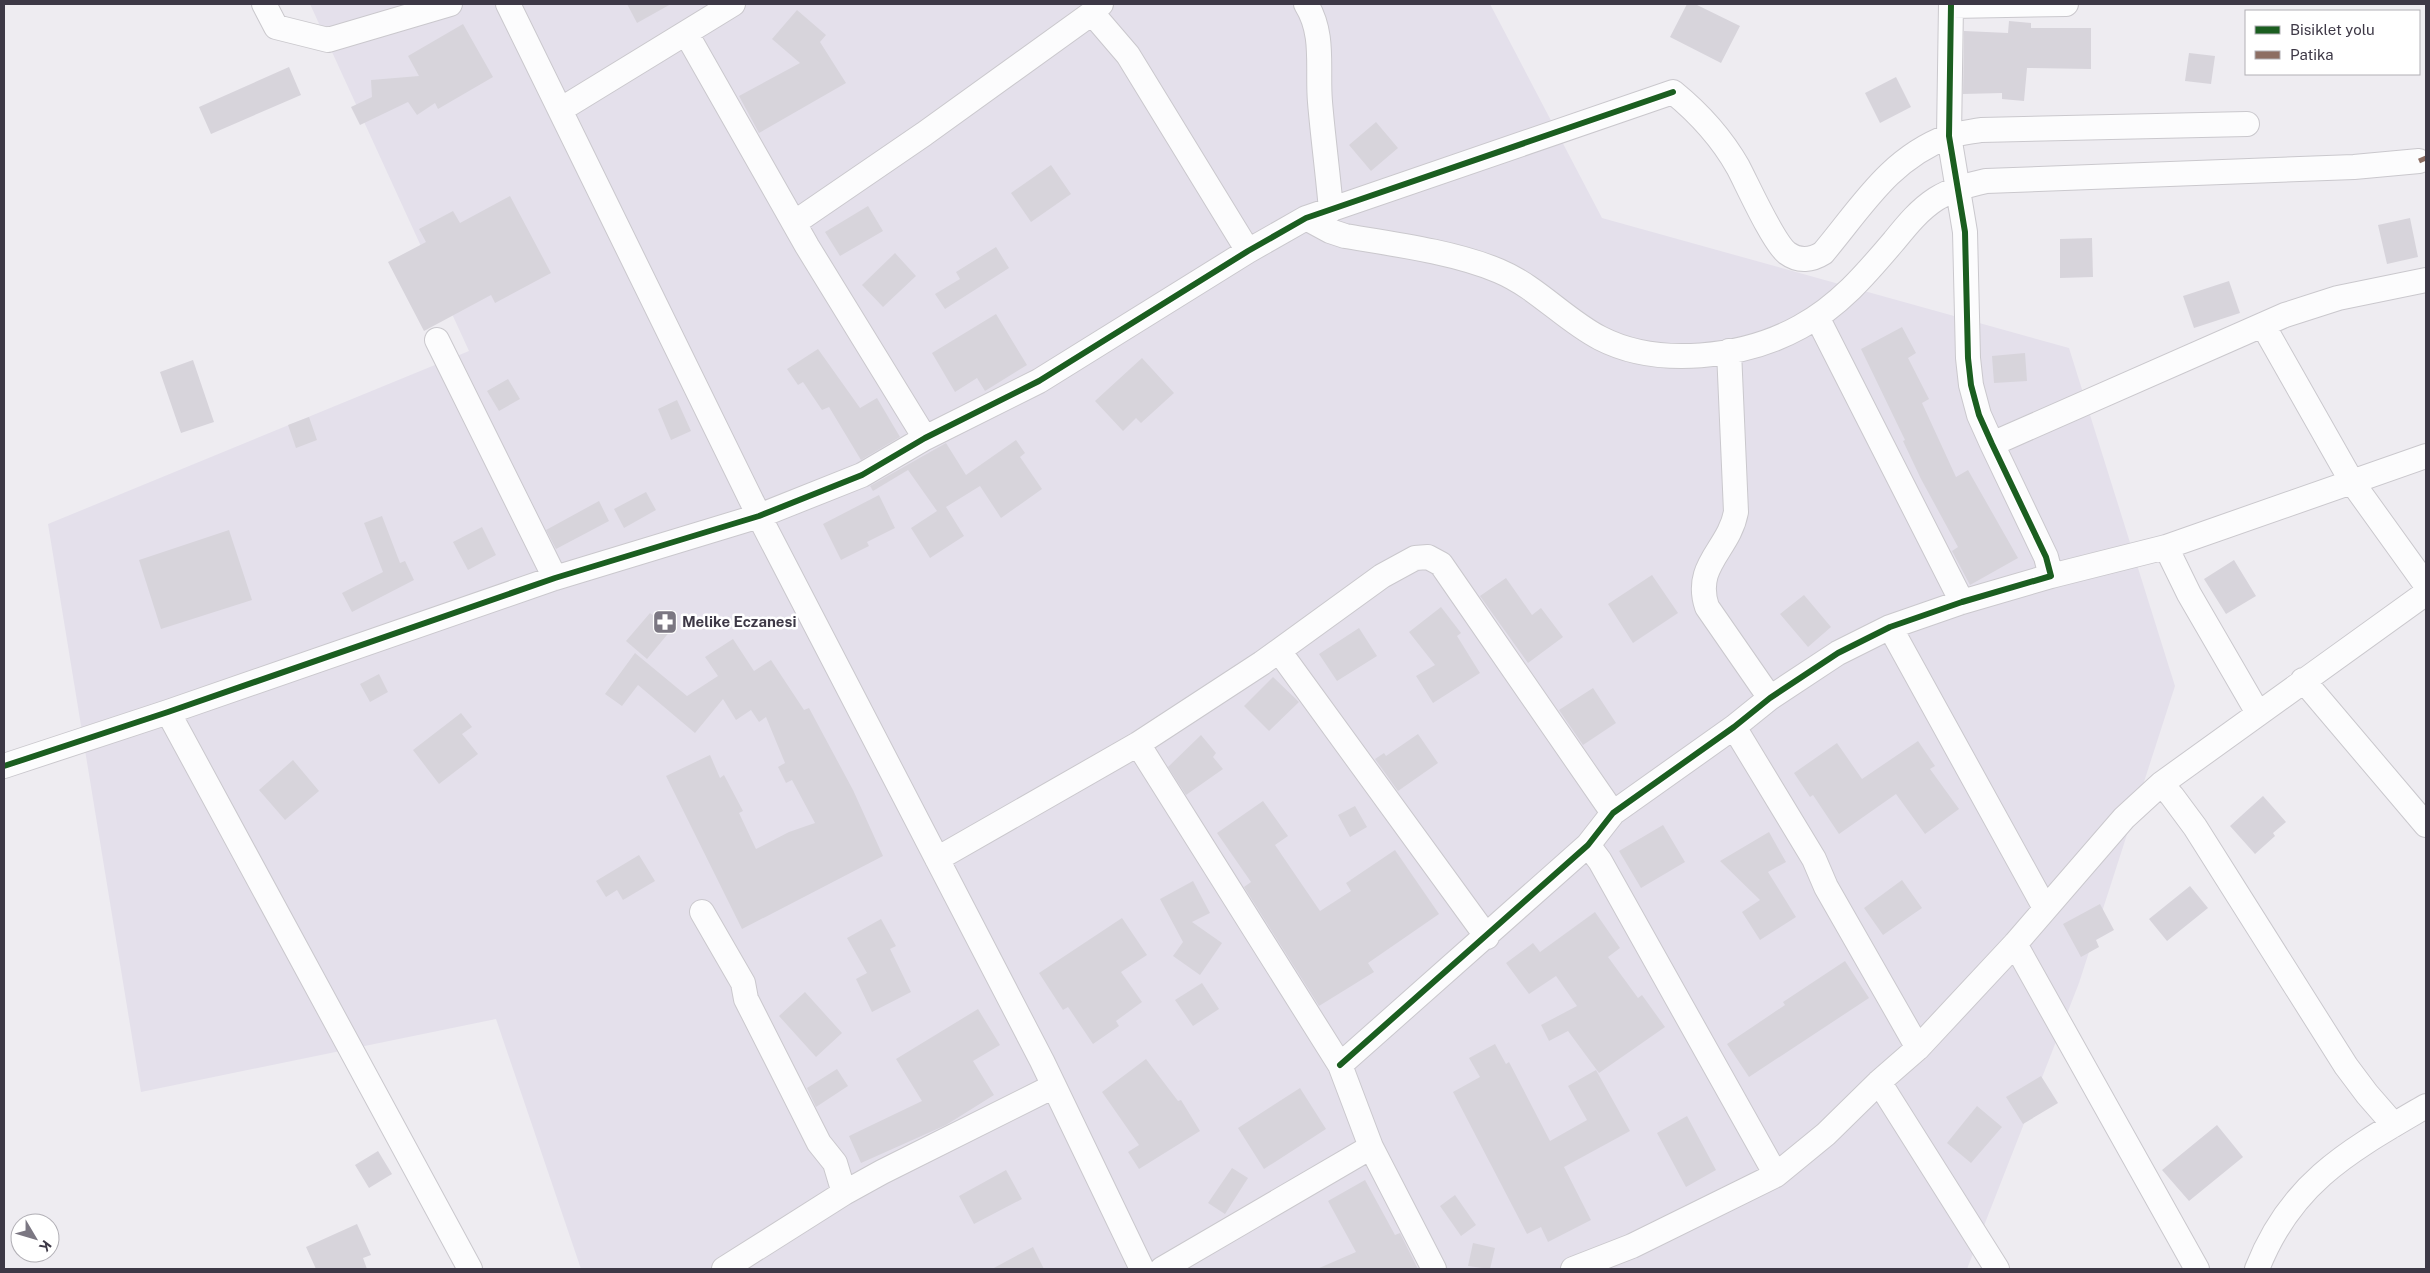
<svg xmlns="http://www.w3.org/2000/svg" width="2430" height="1273" viewBox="0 0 2430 1273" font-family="'Public Sans',sans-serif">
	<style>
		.residential { fill: #e4e0eb }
		.building { fill: #d7d4db }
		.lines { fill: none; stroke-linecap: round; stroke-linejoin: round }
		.minor-casing { stroke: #cac8cd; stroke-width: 26 }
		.minor { stroke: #fcfcfd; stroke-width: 24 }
		.quiet { stroke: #8d6e63; stroke-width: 5; stroke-dasharray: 10 5; stroke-linecap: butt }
		.cycleway-casing { stroke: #fff; stroke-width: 9 }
		.cycleway { stroke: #1b5e20; stroke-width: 6 }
		.labels { text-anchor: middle; stroke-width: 5; stroke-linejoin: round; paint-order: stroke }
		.poi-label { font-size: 15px; font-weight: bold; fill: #3d3846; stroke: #fff; text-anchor: start }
	</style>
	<rect width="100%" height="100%" fill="#eeecf1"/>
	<path class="residential" d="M310,4H1490L1602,218L2069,348L2175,686L2079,983L1967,1269H581L496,1019L141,1092L48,524L469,351Z"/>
	<path class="building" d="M627,4H671L637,23Z
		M1687,4H1695L1740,26L1721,63L1670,37Z
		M797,10L826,35L820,42L846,83L759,133L739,96L800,63L772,39Z
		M2009,21L2031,23V28H2091V69L2027,68L2024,101L2002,99V93L1963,94L1964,31L2008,33Z
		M463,24L493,77L438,109L435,103L417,115L408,102L360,125L351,107L372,97L371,80L419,76L408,56Z
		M2189,53L2215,56L2211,84L2185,81Z
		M289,67L301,95L211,134L199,107Z
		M1896,77L1911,107L1880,123L1865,93Z
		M1376,122L1398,148L1371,171L1349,145Z
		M1051,165L1071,194L1031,222L1011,193Z
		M510,196L551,273L495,303L491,295L424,331L388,262L426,242L419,229L453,211L460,223Z
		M868,206L883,231L840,256L825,232Z
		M2410,218L2418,257L2387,264L2378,225Z
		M2092,238L2093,277L2060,278V239Z
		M996,247L1009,268L945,309L935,294L960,279L956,272Z
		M895,253L916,276L883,307L862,285Z
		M2229,281L2240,313L2194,328L2183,296Z
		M996,314L1027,365L985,391L977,378L955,392L932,353Z
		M1902,327L1916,353L1908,358L1929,399L1922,403L1956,477L1968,470L2018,558L1970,585L1952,551L1958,547L1921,479L1903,441L1905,440L1861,349Z
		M818,349L860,408L877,398L900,437L861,460L829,407L822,410L803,382L798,385L787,369Z
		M2025,353L2027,381L1994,383L1992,356Z
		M1142,358L1174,393L1141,423L1136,418L1123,431L1095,401Z
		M193,360L214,422L181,433L160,372Z
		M508,379L520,399L499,411L487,391Z
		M677,400L691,431L671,440L658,409Z
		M309,417L317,440L296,448L288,425Z
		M1016,440L1025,453L1020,457L1042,489L1001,518L980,486L946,507L964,536L930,558L911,528L937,511L908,470L873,491L870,486L946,443L966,475Z
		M646,492L656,510L624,528L614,509Z
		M879,495L895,528L867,542L869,546L841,560L823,524Z
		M599,501L609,521L556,549L546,530Z
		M382,516L400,563L405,561L414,580L352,612L342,593L383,572L364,523Z
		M482,527L496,555L468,570L453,542Z
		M229,530L252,600L161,629L139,560Z
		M2234,560L2256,596L2226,614L2204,579Z
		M1652,575L1678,613L1633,643L1608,604Z
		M1506,578L1532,615L1541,608L1563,637L1528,663L1480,596Z
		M1804,595L1831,627L1808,647L1780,614Z
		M1441,607L1461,633L1457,636L1480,673L1433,703L1416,676L1435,665L1409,632Z
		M650,613L671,630L647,659L626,641Z
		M1359,628L1377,656L1337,681L1319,654Z
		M733,639L754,671L771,660L804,710L809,708L853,790L883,856L742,929L666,776L710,755L720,778L724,775L743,811L739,813L756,849L789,832L815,823L792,780L786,783L778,767L785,763L766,717L759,722L751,710L736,720L723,699L695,733L638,685L622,706L605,694L635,653L687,696L718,676L705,657Z
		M379,674L388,692L370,702L360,684Z
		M1273,677L1299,702L1269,731L1244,706Z
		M1593,688L1616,723L1583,745L1559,710Z
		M461,713L472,727L462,734L478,754L439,784L413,750Z
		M1418,734L1438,763L1398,791L1375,759L1384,753L1386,756Z
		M1201,735L1216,753L1213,757L1223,769L1186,795L1168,767Z
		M1918,741L1935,766L1930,769L1959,809L1925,834L1896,794L1839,834L1813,795L1810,797L1794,773L1837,743L1862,779Z
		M293,760L319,791L285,820L259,790Z
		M2263,796L2286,822L2273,833L2275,836L2255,854L2230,826Z
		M1263,801L1288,836L1275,845L1320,911L1351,891L1346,883L1395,850L1439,914L1368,963L1374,972L1319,1006L1244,887L1251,882L1217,833Z
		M1355,806L1367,827L1350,837L1338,815Z
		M1663,825L1685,862L1641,888L1619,851Z
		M1769,832L1786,862L1768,872L1796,917L1760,940L1742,912L1760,900L1720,861Z
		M639,855L655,881L623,900L617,890L606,897L596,881Z
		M1902,880L1922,908L1883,935L1864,908Z
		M1193,881L1210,913L1192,922L1222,943L1200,975L1173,956L1183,942L1160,899Z
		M2190,886L2208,908L2167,941L2149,919Z
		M2100,904L2114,930L2096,940L2099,947L2081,957L2063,924Z
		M1595,912L1620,948L1608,957L1638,998L1642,995L1665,1027L1599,1073L1568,1031L1549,1041L1541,1025L1577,1006L1556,976L1529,994L1506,963L1533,943L1540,952Z
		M1122,918L1147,955L1121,972L1142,1002L1116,1021L1119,1026L1093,1044L1068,1007L1063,1010L1039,973Z
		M881,919L896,946L890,949L911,992L872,1012L856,979L867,973L847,938Z
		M1845,961L1869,998L1749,1077L1727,1044L1785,1005L1783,1002Z
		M1202,983L1219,1009L1193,1026L1175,1000Z
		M805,992L842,1033L816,1057L779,1016Z
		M978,1009L1000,1045L973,1061L994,1095L946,1125L861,1163L849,1136L922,1101L896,1059Z
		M1495,1044L1506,1064L1509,1062L1550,1141L1587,1120L1568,1086L1596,1070L1630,1131L1564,1167L1591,1220L1548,1242L1541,1227L1527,1234L1453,1092L1480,1077L1469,1058Z
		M1146,1059L1178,1101L1181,1100L1200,1131L1139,1169L1128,1152L1139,1145L1102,1092Z
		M837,1069L848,1086L816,1107L807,1088Z
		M2041,1076L2058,1103L2023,1124L2006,1097Z
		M1300,1088L1326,1129L1264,1169L1238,1128Z
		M1977,1106L2002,1127L1971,1163L1947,1143Z
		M1687,1116L1716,1170L1686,1187L1657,1133Z
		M2217,1125L2243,1157L2189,1201L2162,1170Z
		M378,1151L392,1174L369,1188L355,1165Z
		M1232,1168L1248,1178L1225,1214L1208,1203Z
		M1006,1170L1022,1199L974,1224L959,1196Z
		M1365,1180L1395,1235L1400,1233L1418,1269H1317L1356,1252L1328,1201Z
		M1455,1195L1476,1225L1461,1236L1440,1206Z
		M357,1224L371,1255L363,1258L367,1269H316L306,1247Z
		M1473,1243L1495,1248L1490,1269L1468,1266Z
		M1033,1247L1044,1269H992Z"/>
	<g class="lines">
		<defs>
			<path id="minor" d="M264,4L276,27L328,40L450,4
				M508,4L759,516L1042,1061L1142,1269
				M1306,4C1325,34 1317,68 1320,102C1323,138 1328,174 1331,210
				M1951,6L2066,4
				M1092,13L1128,55L1248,251
				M686,33L807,246L925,438
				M560,110L733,4
				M1306,218L1330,231L1345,236C1393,244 1454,252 1499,271C1537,287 1565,320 1600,338C1658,368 1744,358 1800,327C1839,306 1866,274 1894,241C1907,225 1919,210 1936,199C1952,189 1969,185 1986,181L2354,167L2419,161
				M794,223L924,134L1092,13L1101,4
				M1817,317L1962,602
				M2263,325L2352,482L2426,585
				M437,340L555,578
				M1729,351L1736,512C1729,550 1693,565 1707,607L1770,698
				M1992,444L2285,315L2338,298L2426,280
				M2166,547L2189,594L2258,713
				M2051,576L2166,547L2426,456
				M1890,627L2045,908
				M1279,651L1487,937
				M2303,680L2426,825
				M168,712L470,1269
				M1734,727L1814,859L1826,887L1918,1048
				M1138,744L1340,1065L1371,1147L1434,1269
				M4,766L168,712L555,578L759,516L862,475L925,438L1039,381L1248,251L1306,218L1673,92C1700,114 1721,137 1738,167C1748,186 1773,242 1787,253C1799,262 1812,260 1823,253C1861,208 1889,159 1947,137C1957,133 1970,132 1981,130L2247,124
				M2161,784L2172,796L2195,827L2346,1066L2367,1094L2394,1125
				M1588,845L1600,861L1776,1175
				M937,859L1138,744L1262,663L1382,576L1415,558L1428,557L1441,564L1613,813
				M702,912L743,983L746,999L819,1143L835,1163L844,1193L882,1172L1054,1086
				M2015,944L2197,1269
				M1340,1065L1588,845L1613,813L1734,727L1770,698L1838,653L1890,627L1962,602L2051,576L2046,557L1992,444L1979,415L1971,385L1968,358L1965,232L1949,136L1951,4
				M1879,1082L1997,1269
				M724,1269L844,1193
				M1162,1269L1371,1147
				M1573,1269L1632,1246L1776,1175L1826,1134L1879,1082L1918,1048L2015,944L2124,818L2161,784L2426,593
				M2257,1269C2291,1182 2349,1151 2426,1106"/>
		</defs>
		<use href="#minor" class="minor-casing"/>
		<use href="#minor" class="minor"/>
		<path class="quiet" d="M2419,161L2426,158"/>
		<defs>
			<path id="cycleway" d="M4,766L168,712L555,578L759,516L862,475L925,438L1039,381L1248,251L1306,218L1673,92
				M1340,1065L1588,845L1613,813L1734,727L1770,698L1838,653L1890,627L1962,602L2051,576L2046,557L1992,444L1979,415L1971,385L1968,358L1965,232L1949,136L1951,4"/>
		</defs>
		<use href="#cycleway" class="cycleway-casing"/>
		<use href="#cycleway" class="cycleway"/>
	</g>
	<defs>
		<symbol id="pharmacy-square" viewBox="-11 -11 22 22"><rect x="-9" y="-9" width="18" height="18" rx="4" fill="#7b7782" stroke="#fff"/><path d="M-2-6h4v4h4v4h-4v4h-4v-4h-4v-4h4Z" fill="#fff"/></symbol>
	</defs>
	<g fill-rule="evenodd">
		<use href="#pharmacy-square" x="651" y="608" width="28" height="28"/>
	</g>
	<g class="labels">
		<g class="poi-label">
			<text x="682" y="627">Melike Eczanesi</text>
		</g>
	</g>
	<rect width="2430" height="1273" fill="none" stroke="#3d3846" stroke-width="10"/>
	<rect x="2245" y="10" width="175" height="65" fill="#ffffff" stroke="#b1afb5"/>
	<rect x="2255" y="26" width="25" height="8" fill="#1b5e20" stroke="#b1afb5"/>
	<text x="2290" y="35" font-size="15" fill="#3d3846">Bisiklet yolu</text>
	<rect x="2255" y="51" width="25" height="8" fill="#8d6e63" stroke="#b1afb5"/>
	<text x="2290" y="60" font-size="15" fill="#3d3846">Patika</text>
	<g transform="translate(35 1238) rotate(128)"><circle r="24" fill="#ffffff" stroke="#b1afb5"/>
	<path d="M0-4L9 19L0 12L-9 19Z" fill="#7b7782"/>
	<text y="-8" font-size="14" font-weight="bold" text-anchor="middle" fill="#3d3846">K</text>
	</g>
</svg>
